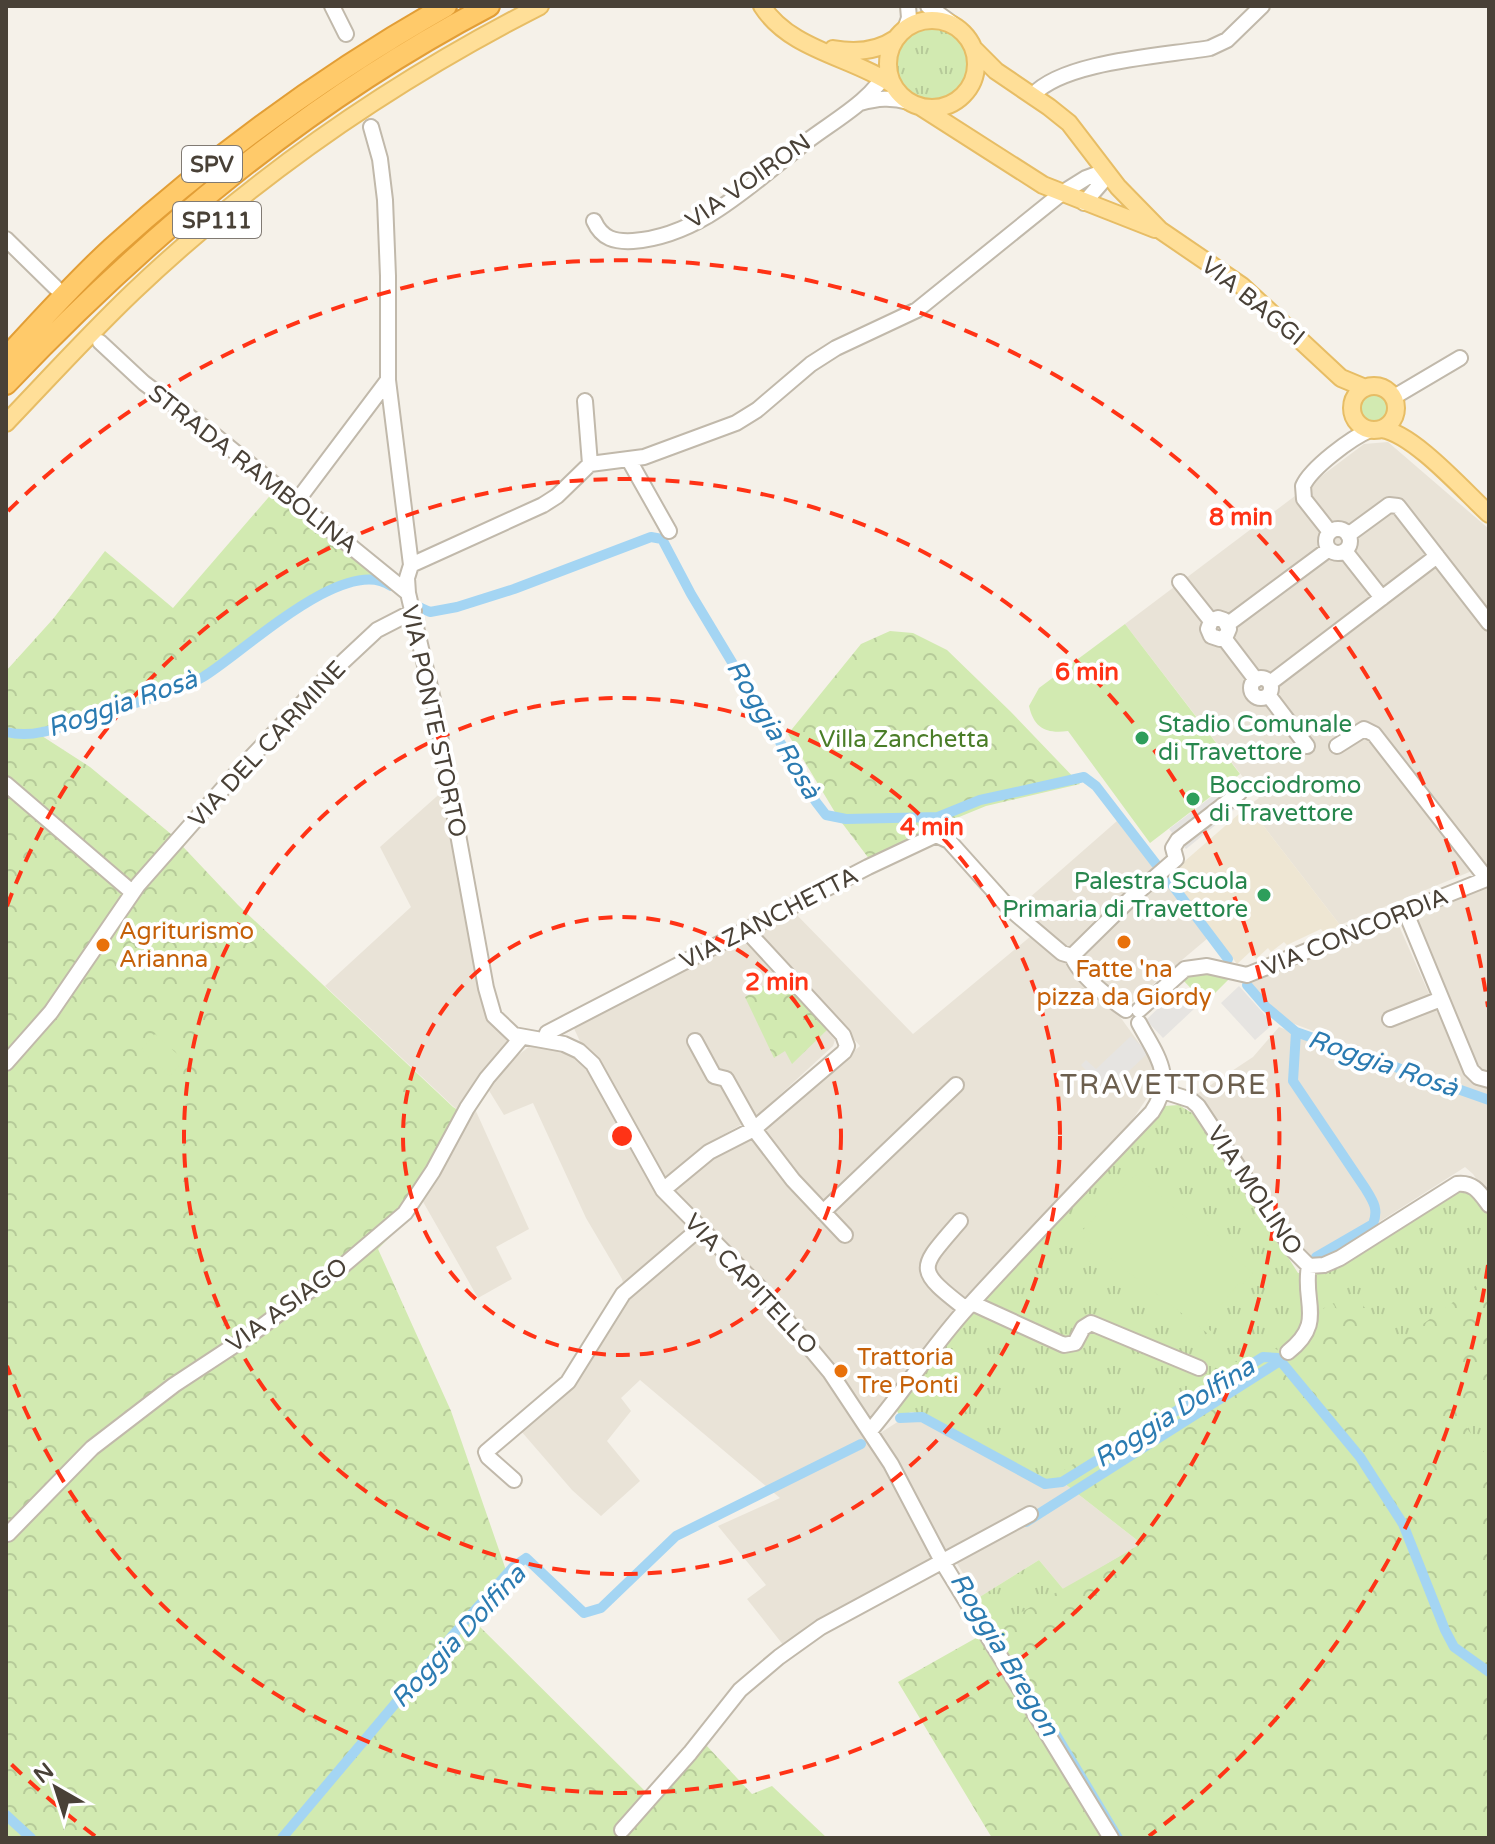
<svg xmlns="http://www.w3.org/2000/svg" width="1495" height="1844" viewBox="0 0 1495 1844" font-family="'Varela Round',sans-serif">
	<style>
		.residential { fill: #e9e3d7 }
		.education { fill: #eee6d3 }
		.grass { fill: url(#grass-tufts) }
		.forest { fill: url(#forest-crowns) }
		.garden { fill: #d2eab1 }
		.parking { fill: #e6e4e1 }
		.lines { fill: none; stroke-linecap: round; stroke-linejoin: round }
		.canal { stroke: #a4d5f3; stroke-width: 10 }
		.minor-casing { stroke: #c1b9ab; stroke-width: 18 }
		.major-casing { stroke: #e7bd65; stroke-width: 20 }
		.highway-casing { stroke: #e29e36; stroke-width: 24 }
		.minor { stroke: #fff; stroke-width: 14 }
		.major { stroke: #ffdf98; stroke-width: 16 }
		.highway { stroke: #ffca6a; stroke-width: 20 }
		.ring { fill: none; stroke: #ff3316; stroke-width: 4; stroke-dasharray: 14 10 }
		.leisure-dot { fill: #2e9e5b; stroke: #fff; stroke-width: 3 }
		.food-dot { fill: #e8710a; stroke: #fff; stroke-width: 3 }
		.labels { text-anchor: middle; stroke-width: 8; stroke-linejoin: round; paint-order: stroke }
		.shield { fill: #fff; stroke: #807a73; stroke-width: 2 }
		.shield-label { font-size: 22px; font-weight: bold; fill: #494137 }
		.street-label { font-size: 24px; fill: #494137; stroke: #fff }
		.leisure-label { font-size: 24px; fill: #27864d; stroke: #fff; text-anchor: start }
		.park-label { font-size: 24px; fill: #4a7d28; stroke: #fff }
		.food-label { font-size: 24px; fill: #c56008; stroke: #fff; text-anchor: start }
		.water-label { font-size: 26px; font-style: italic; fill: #2b7bb1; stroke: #fff }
		.quarter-label { font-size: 28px; letter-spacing: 2px; fill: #6c5f4e; stroke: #fff }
		.centre { fill: #ff3316; stroke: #fff; stroke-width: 4 }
		.ring-label { font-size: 24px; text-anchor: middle; font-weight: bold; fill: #ff3316; stroke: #fff; stroke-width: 8; stroke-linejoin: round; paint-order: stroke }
	</style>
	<defs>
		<pattern id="grass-tufts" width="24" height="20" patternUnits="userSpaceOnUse" patternTransform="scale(2)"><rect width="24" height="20" fill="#d2eab1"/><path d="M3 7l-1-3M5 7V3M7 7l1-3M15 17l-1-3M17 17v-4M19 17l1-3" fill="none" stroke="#b6ca99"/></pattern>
		<pattern id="forest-crowns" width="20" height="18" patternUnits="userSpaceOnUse" patternTransform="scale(2)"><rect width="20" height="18" fill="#d2eab1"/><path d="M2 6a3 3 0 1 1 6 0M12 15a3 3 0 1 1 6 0" fill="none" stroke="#b6ca99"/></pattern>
	</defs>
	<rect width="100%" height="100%" fill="#f5f1e9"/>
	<path class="residential" d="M1388,442L1489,529V864L1340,925L1248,806L1259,798L1125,624L1364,444Z
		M445,789L491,1019L510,1042L513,1059L534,1043L564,1045L588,1065L666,1192L707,1155L770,1125L860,1046L758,932L793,911L913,1034L1043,926L1020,906L1117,821L1208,938L1118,1014L1147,1054L1154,1071L1151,1092L1131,1122L965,1297L872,1417L864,1418L765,1298L819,1366L871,1439L913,1412L1055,1476L1142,1544L1064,1590L1039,1560L978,1598L950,1552L823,1618L784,1646L747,1599L766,1585L718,1526L780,1498L640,1380L621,1398L631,1411L607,1441L640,1481L601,1516L572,1490L521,1431L573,1386L627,1299L622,1279L586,1218L533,1103L504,1115L488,1089L475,1109L529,1229L496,1247L512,1279L478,1298L422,1200L469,1117L454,1107L325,986L411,907L380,847Z
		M1489,885V1069L1484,1072L1478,1070L1412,916Z
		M1394,923L1399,926L1463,1070L1471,1079L1489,1082V1096L1289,1022L1276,1015L1248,981Z
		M740,933L835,1040L833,1046L758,1115L700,1148L666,1179L659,1180L590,1063L571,1022Z
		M1279,1027L1489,1104V1198L1473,1174L1465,1167L1326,1256L1311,1259L1304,1257L1194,1096L1253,1057Z"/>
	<path class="education" d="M1248,806L1340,925L1324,933L1321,929L1287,945L1284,942L1271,952L1268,948L1256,959L1250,952L1237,964L1170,874Z"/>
	<path class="grass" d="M897 64a36 36 0 1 1 72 0a36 36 0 1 1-72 0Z
		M1358 409a17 17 0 1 1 34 0a17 17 0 1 1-34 0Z
		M1207,973L1229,979L1214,994L1211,992L1202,1000L1182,979L1189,974Z
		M1179,1105L1192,1113L1256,1207L1254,1210L1260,1213L1298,1273L1307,1272L1456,1186L1473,1191L1489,1214V1838L1010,1646L978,1598L1039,1560L1064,1590L1142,1543L1058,1478L1047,1482H1039L913,1412L899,1415L893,1403L980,1301L1149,1116L1164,1106Z"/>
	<path class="forest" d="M274,491L382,573L381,585L361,582L337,589L289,618L205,679L187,688L42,736L90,767L171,834L238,905L453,1107L469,1117L415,1211L378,1249L451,1411L508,1576L471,1618L655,1801L706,1745L752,1794L772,1786L827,1838H6V671L53,619L105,551L173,608Z
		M890,631L913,633L947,650L1010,711L1080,784L986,806L942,824L870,860L839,819L788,734L861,644Z
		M780,976L828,1029L792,1064L785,1051L774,1058L745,997Z
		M1489,1276V1406L1464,1424L1489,1459V1838H992L898,1682L1142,1544L1055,1476L1206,1377L1269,1344L1291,1360C1308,1345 1316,1335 1317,1312L1334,1303L1338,1311L1358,1299L1394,1345Z"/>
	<path class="garden" d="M1125,624L1240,774L1150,843L1068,731C1046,734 1034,728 1029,706L1039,688Z
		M155,1034L184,1060L170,1076L141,1050Z
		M1135,1175L1253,1273L1243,1284L1240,1282L1204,1325L1213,1333L1211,1336L1079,1234Z"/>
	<path class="parking" d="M1231,782L1245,801L1186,849L1169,829Z
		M1239,986L1273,1024L1255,1040L1221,1003Z
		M1177,990L1195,1008L1163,1038L1146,1020Z
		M1131,1036L1148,1053L1107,1092L1081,1065L1086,1060L1096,1069Z"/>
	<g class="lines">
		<path class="canal" d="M419,607L430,612L457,607L514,589L651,537L662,539L691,594L816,802L826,815L846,819L938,817L980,800L1084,777L1096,786L1156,864
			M6,732C19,735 29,735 42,732C61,729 81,720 100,714C130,704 176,693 203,677C242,654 345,553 391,586
			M1170,882L1228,959
			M1247,985L1266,1007L1296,1032L1489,1100
			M1296,1032L1293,1081L1365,1188C1373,1201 1379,1209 1373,1224L1316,1257
			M900,1418L922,1417L1045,1484L1062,1482L1263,1357L1278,1358L1360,1457L1403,1524L1445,1630L1454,1647L1489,1672
			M1026,1522L1283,1359
			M1041,1710L1118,1838
			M6,1815L31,1838
			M282,1838L453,1635L513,1567L526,1558L584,1613L601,1608L676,1536L861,1444"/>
		<defs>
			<path id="minor" d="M332,6L346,34
				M928,6L954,25
				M905,29L909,18L908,6
				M1033,95C1064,61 1163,56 1210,48L1227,40L1262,6
				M860,103C878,98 891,97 909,102
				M371,127L380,159L385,200L388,276V380L411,565L407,578L408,593L435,708L486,988L494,1016L514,1035L564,1044L579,1051L593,1064L663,1190L759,1287L830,1372L891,1464L943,1563L1111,1838
				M594,221C602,239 615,242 633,241C702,236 754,181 806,142C833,121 872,101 888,69
				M6,239L56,288
				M100,342L144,383L214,435L408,593
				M1394,397L1460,358
				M585,401L590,464
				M629,460L669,531
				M297,501L388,380
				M1326 541a12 12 0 1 1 24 0a12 12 0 1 1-24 0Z
				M1330,532L1304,499L1303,486C1311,468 1351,438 1370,430
				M1348,535L1389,505L1398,506L1489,623
				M1345,551L1382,598
				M411,565L543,505L557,496L590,464L644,457L736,423L757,410L811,364L836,348L917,310L1062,193L1086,178L1105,171L1103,181L1084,203
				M1180,582L1211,621L1208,629L1211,636L1220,639L1226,636L1229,629L1224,620L1218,618L1211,621
				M1228,624L1329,549
				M1224,638L1256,680
				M1251 688a10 10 0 1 1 20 0a10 10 0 1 1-20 0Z
				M1270,683L1437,556
				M1269,696L1307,746
				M1337,746L1364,729L1374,734L1487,879
				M6,784L132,892
				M1406,913L1471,1070L1478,1077L1489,1080
				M1072,956L1131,898L1176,859L1173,848L1178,840L1239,793
				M1139,1010L1185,969L1207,966L1247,975L1489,878
				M1390,1019L1441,999
				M545,1040L547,1033L568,1022L868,867L936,835L949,841L1010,909L1062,953L1072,956C1079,975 1110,999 1126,1010
				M695,1041L714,1076L726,1079L754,1129L793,1180L845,1235
				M6,1063L51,1012L138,885L242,767L332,672L377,630L414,611
				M1163,1091L1191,1100L1198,1106L1293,1250L1309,1266L1324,1265L1340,1258L1457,1184C1474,1182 1480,1193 1489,1205
				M663,1190L709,1152L754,1129L844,1052L847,1046L843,1035L746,930
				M823,1212L956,1085
				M960,1221C919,1269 913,1268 966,1309
				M972,1303L1064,1345L1075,1343L1083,1328L1091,1323L1199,1368
				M1288,1352C1326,1322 1302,1303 1309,1266
				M870,1431C904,1391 933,1345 968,1307C1028,1241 1090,1177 1152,1112C1176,1076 1156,1055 1139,1023
				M514,1480L488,1457L486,1452L568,1382L623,1294L699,1229
				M8,1534L92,1448L174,1385L253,1333L345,1264L405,1213L433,1171L467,1108L487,1078L522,1037
				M622,1830L690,1753L740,1690L779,1657L821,1627L1030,1514"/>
			<path id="major" d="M762,6C790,50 852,57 892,84
				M888 64a44 44 0 1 1 88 0a44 44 0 1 1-88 0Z
				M833,49C855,53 876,52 895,39
				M975,50L996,71L1049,107L1069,123L1118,187L1160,230L1242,286L1341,378L1365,388
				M921,107L1043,185L1155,229
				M1352 408a22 22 0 1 1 44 0a22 22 0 1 1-44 0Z
				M6,423C48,379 89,334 133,292C253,178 393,81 540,6
				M1382,429C1414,434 1464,491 1489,514"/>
			<path id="highway" d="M6,358C40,321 75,282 112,248C214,156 326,74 446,6
				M6,384C148,235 306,102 489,6"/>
		</defs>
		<use href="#minor" class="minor-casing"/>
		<use href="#major" class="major-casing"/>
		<use href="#highway" class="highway-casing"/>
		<use href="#minor" class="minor"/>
		<use href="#major" class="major"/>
		<use href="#highway" class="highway"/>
	</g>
	<g class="ring">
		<circle cx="622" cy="1136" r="219"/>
		<circle cx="622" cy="1136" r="438"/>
		<path d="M7 906A657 657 0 1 1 7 1366"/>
		<path d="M1488 1265A876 876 0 0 1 1149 1836M95 1836A876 876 0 0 1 8 1761M8 511A876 876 0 0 1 1488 1007"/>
	</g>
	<g class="leisure-dot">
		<circle cx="1142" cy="738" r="8"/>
		<circle cx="1193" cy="799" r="8"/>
		<circle cx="1264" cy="895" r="8"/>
	</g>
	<g class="food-dot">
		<circle cx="1124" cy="942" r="8"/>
		<circle cx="103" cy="945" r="8"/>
		<circle cx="841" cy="1371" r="8"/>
	</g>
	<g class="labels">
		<g class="shield">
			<rect x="182" y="146" width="60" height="36" rx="6"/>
			<rect x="173" y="202" width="88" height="36" rx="6"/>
		</g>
		<g class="shield-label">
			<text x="212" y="172">SPV</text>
			<text x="217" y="228">SP111</text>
		</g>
		<g class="street-label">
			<text transform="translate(748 181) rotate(-35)" y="8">VIA VOIRON</text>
			<text transform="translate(1253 301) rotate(39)" y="8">VIA BAGGI</text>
			<text transform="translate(253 469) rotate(38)" y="8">STRADA RAMBOLINA</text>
			<text transform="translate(434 721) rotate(78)" y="8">VIA PONTE STORTO</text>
			<text transform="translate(267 744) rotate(-47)" y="8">VIA DEL CARMINE</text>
			<text transform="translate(769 918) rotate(-27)" y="8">VIA ZANCHETTA</text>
			<text transform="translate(1355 932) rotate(-22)" y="8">VIA CONCORDIA</text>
			<text transform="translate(1255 1190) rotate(56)" y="8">VIA MOLINO</text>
			<text transform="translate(751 1284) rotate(47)" y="8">VIA CAPITELLO</text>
			<text transform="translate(287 1305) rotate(-36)" y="8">VIA ASIAGO</text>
		</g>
		<g class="leisure-label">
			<text x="1158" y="732">Stadio Comunale<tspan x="1158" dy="28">di Travettore</tspan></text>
			<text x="1209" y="793">Bocciodromo<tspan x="1209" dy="28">di Travettore</tspan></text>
			<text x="1248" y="889" text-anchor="end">Palestra Scuola<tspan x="1248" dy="28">Primaria di Travettore</tspan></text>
		</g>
		<g class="park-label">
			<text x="904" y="747">Villa Zanchetta</text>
		</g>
		<g class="food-label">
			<text x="119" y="939">Agriturismo<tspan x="119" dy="28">Arianna</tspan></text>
			<text x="1124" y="977" text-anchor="middle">Fatte 'na<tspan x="1124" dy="28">pizza da Giordy</tspan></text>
			<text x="857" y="1365">Trattoria<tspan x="857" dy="28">Tre Ponti</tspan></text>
		</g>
		<g class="water-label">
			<text transform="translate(122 703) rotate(-19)" y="9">Roggia Rosà</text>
			<text transform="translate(774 729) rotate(59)" y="9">Roggia Rosà</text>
			<text transform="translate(1383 1063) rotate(19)" y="9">Roggia Rosà</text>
			<text transform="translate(1174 1412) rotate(-32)" y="9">Roggia Dolfina</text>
			<text transform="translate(458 1636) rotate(-47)" y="9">Roggia Dolfina</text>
			<text transform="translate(1005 1654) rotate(59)" y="9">Roggia Bregon</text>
		</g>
		<g class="quarter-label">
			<text x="1164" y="1094">TRAVETTORE</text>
		</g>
	</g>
	<circle cx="622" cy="1136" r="12" class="centre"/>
	<g class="ring-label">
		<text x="1241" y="525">8 min</text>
		<text x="1087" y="680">6 min</text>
		<text x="932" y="835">4 min</text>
		<text x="777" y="990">2 min</text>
	</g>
	<rect width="1495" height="1844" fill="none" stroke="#494137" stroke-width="16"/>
	<g transform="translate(56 1788) rotate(321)" stroke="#ffffff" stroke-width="6" paint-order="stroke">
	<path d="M0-6L14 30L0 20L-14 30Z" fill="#494137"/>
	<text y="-12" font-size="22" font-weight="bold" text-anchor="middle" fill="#494137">N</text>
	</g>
</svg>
